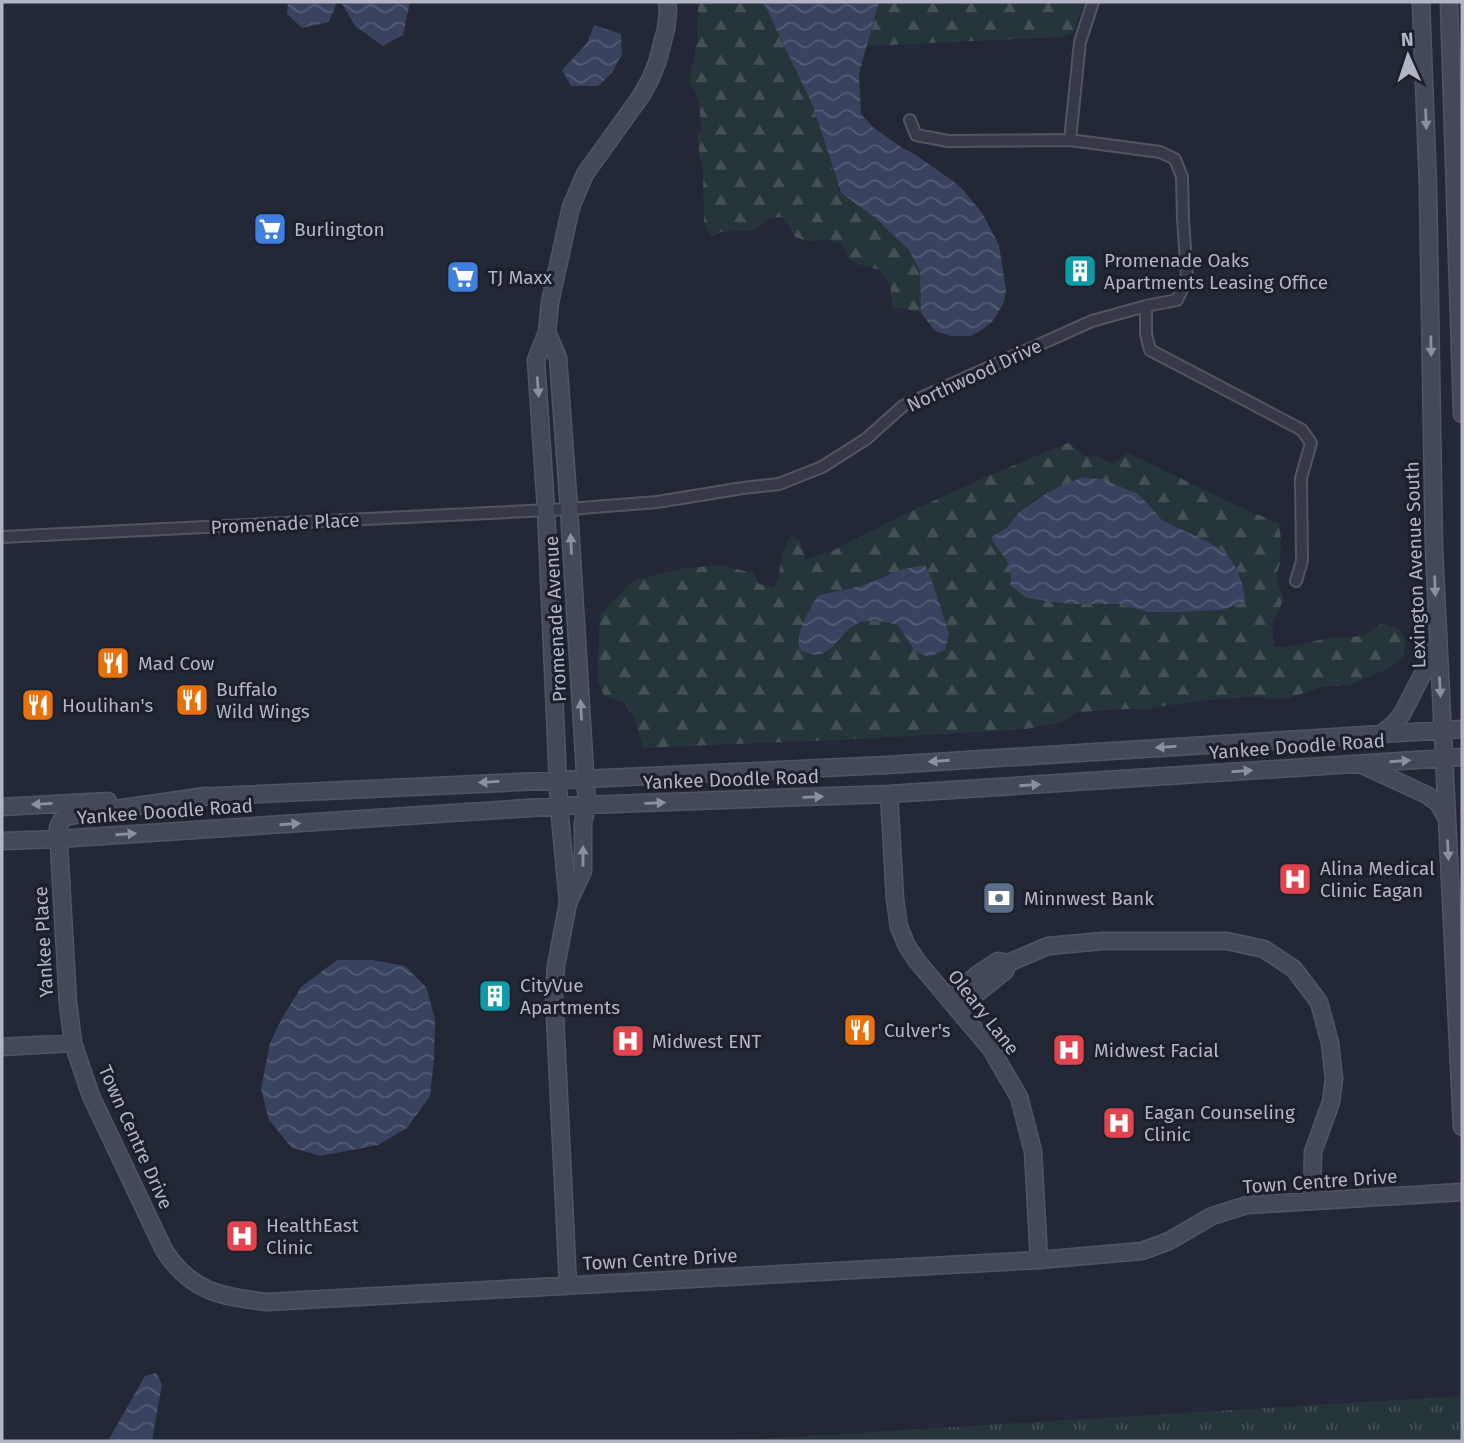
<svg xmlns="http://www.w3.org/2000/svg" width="1464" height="1443" viewBox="0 0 1464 1443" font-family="'Fira Sans',sans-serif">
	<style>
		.forest { fill: url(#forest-firs); fill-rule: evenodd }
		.park { fill: url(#park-tufts) }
		.water { fill: url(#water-waves) }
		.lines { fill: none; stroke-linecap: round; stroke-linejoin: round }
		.street-casing { stroke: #515562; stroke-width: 14 }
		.secondary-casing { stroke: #515562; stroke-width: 19 }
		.street { stroke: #363a48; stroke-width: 10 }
		.secondary { stroke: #44495a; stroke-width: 16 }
		.oneway { fill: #8b8f9f }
		.labels { text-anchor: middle; stroke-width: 6; stroke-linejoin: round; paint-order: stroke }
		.poi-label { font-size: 19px; fill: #b1b5c4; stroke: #1b202c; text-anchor: start }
		.street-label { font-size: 19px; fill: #b1b5c4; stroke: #1b202c }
	</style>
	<defs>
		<pattern id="forest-firs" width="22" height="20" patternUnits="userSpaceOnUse" patternTransform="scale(1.75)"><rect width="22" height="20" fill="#263539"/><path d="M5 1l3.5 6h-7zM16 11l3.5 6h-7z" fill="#435054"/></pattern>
		<pattern id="park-tufts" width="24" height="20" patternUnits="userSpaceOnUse" patternTransform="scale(1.75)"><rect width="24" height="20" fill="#263539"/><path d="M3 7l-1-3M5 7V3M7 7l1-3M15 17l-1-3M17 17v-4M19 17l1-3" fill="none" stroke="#435054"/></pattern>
		<pattern id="water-waves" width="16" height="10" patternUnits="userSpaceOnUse" patternTransform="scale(1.75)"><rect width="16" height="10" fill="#39435f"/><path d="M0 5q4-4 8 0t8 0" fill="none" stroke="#535c74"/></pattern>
	</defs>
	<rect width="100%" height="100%" fill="#232837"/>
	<path class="forest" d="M698,2H763L813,106L840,193L874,217L909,250L920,271L921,313L901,308L893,309L890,286L880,270L858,264L847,258L842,244L827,240L806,241L795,237L782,217L767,219L755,230L721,232L711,238L704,222L703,171L700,159L697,136L701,130L700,113L698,100L689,80L697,41Z
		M879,2H1084L1074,32L1063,37L867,46Z
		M1068,443L1086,456H1097L1112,464L1128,453L1242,508L1278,523L1281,537L1280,564L1277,572L1278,584L1283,596L1282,602L1272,628L1275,647C1294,648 1311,641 1330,638C1342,637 1352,638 1363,635C1370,632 1376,627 1382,623L1399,629L1406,642L1403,658L1387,669L1349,685L1322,687L1285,699L1248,697L1217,699L1161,706L1147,710L1128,709L1078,712L1061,723L1025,729L878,738L643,748L635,720L625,703L604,696L597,678L600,615L633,581L679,569L720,565L753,573L759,584L773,587L778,580L782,554L791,535L799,540L806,559L834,550L918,508L990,475ZM1044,494L1149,505L1162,520L1191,535L1181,612H1148L1119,604L1018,591L1010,585C1014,559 1002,558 991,537L1006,527L1018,512ZM925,565L930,575L949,633L929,657L915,652L897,624C865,617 857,620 835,645L819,595L861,586L903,569Z"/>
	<path class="park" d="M1462,1396V1441H724Z"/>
	<path class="water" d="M288,2H337L329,22L302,28L287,14Z
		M341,2H410L403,35L383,46L355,26Z
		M763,2H879L859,74L861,114L874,128L901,147L916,155L957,184L964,191L982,213L999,245L1006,290L1004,302L993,321L979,332L970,336H951L935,331L921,313L920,271L909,250L874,217L841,193L813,106Z
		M594,25L621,34L622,54L612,73L598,86H571L562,70L587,43Z
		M1084,477L1104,480L1138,494L1149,505L1162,520L1222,549C1236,564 1244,581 1245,602L1221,610L1181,612H1148L1119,604H1069L1027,598L1010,585C1014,559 1001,558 991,537L1006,528L1019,512L1044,495L1063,485Z
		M925,565L930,575L949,633L945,650L929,657L915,652L898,625C886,622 870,618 859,623C837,632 829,669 799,649C796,628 809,612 819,595L861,586L903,569Z
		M337,960H372L405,966L426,987L435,1019L434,1059L430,1096L407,1128L378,1145L320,1156L291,1147L269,1120L261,1089L270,1043L281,1020L301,987Z
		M156,1373L162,1384L152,1441H112L109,1439L145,1376Z"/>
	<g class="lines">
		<defs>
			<path id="street" d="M1093,2L1080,42L1070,140L1160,152L1175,159L1182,177L1183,218L1187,278L1177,300L1146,306
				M910,120L916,135L948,141L1070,140
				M2,537L569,509L657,502L743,488L779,484L822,467L866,439L903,406L1092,321L1146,306V334L1150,350L1302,430L1311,443L1301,478L1302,561L1296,581"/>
			<path id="secondary" d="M1421,2L1428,187L1434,550L1462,1127
				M1449,2L1462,414
				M547,332L558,358L569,509L587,805L583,823V871L568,903L556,966L554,995L568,1285
				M1381,734L1394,724L1402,714L1437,646
				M1360,764L1427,795L1438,803L1446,817
				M889,794L895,899L899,927L907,946L917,961L991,1049L1019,1097L1033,1151L1039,1260
				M206,796L68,816L61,821L58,828L68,1003L73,1043L91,1096L164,1250C190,1291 221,1297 267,1302L1039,1260L1142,1251L1169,1241L1212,1216L1247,1205L1462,1192
				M196,797L887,765L1462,729
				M2,807L108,801
				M2,841L58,839L559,806L889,794L1462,757
				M568,902L559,806L546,509L536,360L547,332L550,302L571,207L585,174L641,96L650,80L657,63L666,29L668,10L667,2
				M949,999L977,975L998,961L1008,963L1048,946L1103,941H1227L1264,949L1294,969L1319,1002L1330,1043L1334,1079L1331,1102L1313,1152L1312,1201
				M957,1009L1005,971L1008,963
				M2,1047L73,1043"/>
		</defs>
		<use href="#street" class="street-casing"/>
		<use href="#secondary" class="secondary-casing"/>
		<use href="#street" class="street"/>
		<use href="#secondary" class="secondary"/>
	</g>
	<defs><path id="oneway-solid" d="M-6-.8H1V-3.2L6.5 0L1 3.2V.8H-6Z" transform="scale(1.75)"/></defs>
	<g class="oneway">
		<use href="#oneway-solid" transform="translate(1426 119) rotate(88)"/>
		<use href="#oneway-solid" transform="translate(1431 346) rotate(89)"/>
		<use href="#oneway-solid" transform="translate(538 387) rotate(86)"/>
		<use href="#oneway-solid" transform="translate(571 544) rotate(-93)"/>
		<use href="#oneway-solid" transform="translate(1435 586) rotate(88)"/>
		<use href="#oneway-solid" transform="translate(1440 687) rotate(87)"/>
		<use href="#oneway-solid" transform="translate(581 710) rotate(-93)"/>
		<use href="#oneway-solid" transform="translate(1166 747) rotate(176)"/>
		<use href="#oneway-solid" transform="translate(939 761) rotate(176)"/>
		<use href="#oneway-solid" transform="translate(1400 761) rotate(-4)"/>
		<use href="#oneway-solid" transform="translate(1242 771) rotate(-4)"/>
		<use href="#oneway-solid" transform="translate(489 782) rotate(177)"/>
		<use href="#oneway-solid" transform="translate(1030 785) rotate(-4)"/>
		<use href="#oneway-solid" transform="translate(813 797) rotate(-2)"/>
		<use href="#oneway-solid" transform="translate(655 803) rotate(-2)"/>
		<use href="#oneway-solid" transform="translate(42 804) rotate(177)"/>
		<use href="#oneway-solid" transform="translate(290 824) rotate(-4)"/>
		<use href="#oneway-solid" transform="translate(126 834) rotate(-4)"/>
		<use href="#oneway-solid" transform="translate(1448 850) rotate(87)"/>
		<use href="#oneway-solid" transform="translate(583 856) rotate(-90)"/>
	</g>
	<defs>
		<symbol id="supermarket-square" viewBox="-11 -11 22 22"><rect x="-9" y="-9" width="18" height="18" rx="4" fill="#3f7fe0" stroke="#1b202c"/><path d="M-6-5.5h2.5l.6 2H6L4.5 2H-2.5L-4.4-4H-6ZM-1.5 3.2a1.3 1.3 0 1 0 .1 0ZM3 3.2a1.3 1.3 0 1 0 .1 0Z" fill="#fff"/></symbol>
		<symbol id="building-square" viewBox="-11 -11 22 22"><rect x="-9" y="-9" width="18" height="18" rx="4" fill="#0f9aa8" stroke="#1b202c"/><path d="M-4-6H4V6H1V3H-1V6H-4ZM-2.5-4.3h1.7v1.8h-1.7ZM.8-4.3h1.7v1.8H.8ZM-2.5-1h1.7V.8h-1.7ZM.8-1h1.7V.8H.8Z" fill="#fff"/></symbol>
		<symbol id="restaurant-square" viewBox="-11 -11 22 22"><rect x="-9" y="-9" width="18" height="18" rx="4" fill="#e8710a" stroke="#1b202c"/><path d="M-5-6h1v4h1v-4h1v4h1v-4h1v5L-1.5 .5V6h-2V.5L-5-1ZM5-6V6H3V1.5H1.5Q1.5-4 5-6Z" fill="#fff"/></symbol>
		<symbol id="hospital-square" viewBox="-11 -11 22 22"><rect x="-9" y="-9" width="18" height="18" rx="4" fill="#e0444e" stroke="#1b202c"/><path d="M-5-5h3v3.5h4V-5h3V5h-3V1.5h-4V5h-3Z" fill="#fff"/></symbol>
		<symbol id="bank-square" viewBox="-11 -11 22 22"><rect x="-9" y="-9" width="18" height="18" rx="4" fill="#5c6f8a" stroke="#1b202c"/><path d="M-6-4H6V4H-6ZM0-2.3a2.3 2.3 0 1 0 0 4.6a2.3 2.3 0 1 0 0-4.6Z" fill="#fff"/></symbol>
	</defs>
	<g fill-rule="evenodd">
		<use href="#supermarket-square" x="251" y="210" width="38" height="38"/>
		<use href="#building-square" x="1061" y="252" width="38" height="38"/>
		<use href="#supermarket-square" x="444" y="258" width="38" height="38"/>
		<use href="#restaurant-square" x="94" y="644" width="38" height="38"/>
		<use href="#restaurant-square" x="173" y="681" width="38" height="38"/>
		<use href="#restaurant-square" x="19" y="686" width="38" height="38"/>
		<use href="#hospital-square" x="1276" y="860" width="38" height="38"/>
		<use href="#bank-square" x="980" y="879" width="38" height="38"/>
		<use href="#building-square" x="476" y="977" width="38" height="38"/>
		<use href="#restaurant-square" x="841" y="1011" width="38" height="38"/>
		<use href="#hospital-square" x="609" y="1022" width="38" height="38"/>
		<use href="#hospital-square" x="1050" y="1031" width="38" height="38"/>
		<use href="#hospital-square" x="1100" y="1104" width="38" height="38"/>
		<use href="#hospital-square" x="223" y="1217" width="38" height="38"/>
	</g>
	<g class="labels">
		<g class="poi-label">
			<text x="294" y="236">Burlington</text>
			<text x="1104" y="267">Promenade Oaks<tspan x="1104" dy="22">Apartments Leasing Office</tspan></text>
			<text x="488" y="284">TJ Maxx</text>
			<text x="138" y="670">Mad Cow</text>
			<text x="216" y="696">Buffalo<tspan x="216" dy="22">Wild Wings</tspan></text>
			<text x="62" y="712">Houlihan's</text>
			<text x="1320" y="875">Alina Medical<tspan x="1320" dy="22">Clinic Eagan</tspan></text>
			<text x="1024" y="905">Minnwest Bank</text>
			<text x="520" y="992">CityVue<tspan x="520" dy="22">Apartments</tspan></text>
			<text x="884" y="1037">Culver's</text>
			<text x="652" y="1048">Midwest ENT</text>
			<text x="1094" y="1057">Midwest Facial</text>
			<text x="1144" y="1119">Eagan Counseling<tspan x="1144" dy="22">Clinic</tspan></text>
			<text x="266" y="1232">HealthEast<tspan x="266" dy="22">Clinic</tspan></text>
		</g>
		<g class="street-label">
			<text transform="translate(974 375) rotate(-25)" y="7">Northwood Drive</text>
			<text transform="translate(285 523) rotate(-3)" y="7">Promenade Place</text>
			<text transform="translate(1415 565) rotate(-92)" y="7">Lexington Avenue South</text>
			<text transform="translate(555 619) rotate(-93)" y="7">Promenade Avenue</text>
			<text transform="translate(1297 746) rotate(-4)" y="7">Yankee Doodle Road</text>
			<text transform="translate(731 779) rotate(-2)" y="7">Yankee Doodle Road</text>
			<text transform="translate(165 811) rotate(-4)" y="7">Yankee Doodle Road</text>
			<text transform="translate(43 942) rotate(-93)" y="7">Yankee Place</text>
			<text transform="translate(984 1012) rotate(52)" y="7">Oleary Lane</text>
			<text transform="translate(136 1137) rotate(66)" y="7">Town Centre Drive</text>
			<text transform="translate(1320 1181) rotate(-4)" y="7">Town Centre Drive</text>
			<text transform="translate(660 1259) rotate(-3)" y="7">Town Centre Drive</text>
		</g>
	</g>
	<rect width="1464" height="1443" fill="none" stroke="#b1b5c4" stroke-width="7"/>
	<g transform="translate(1408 56) rotate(357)" stroke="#1b202c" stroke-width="5" paint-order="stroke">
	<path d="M0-5L12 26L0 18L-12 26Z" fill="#b1b5c4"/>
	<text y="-10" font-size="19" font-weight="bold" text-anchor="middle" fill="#b1b5c4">N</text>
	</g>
</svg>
